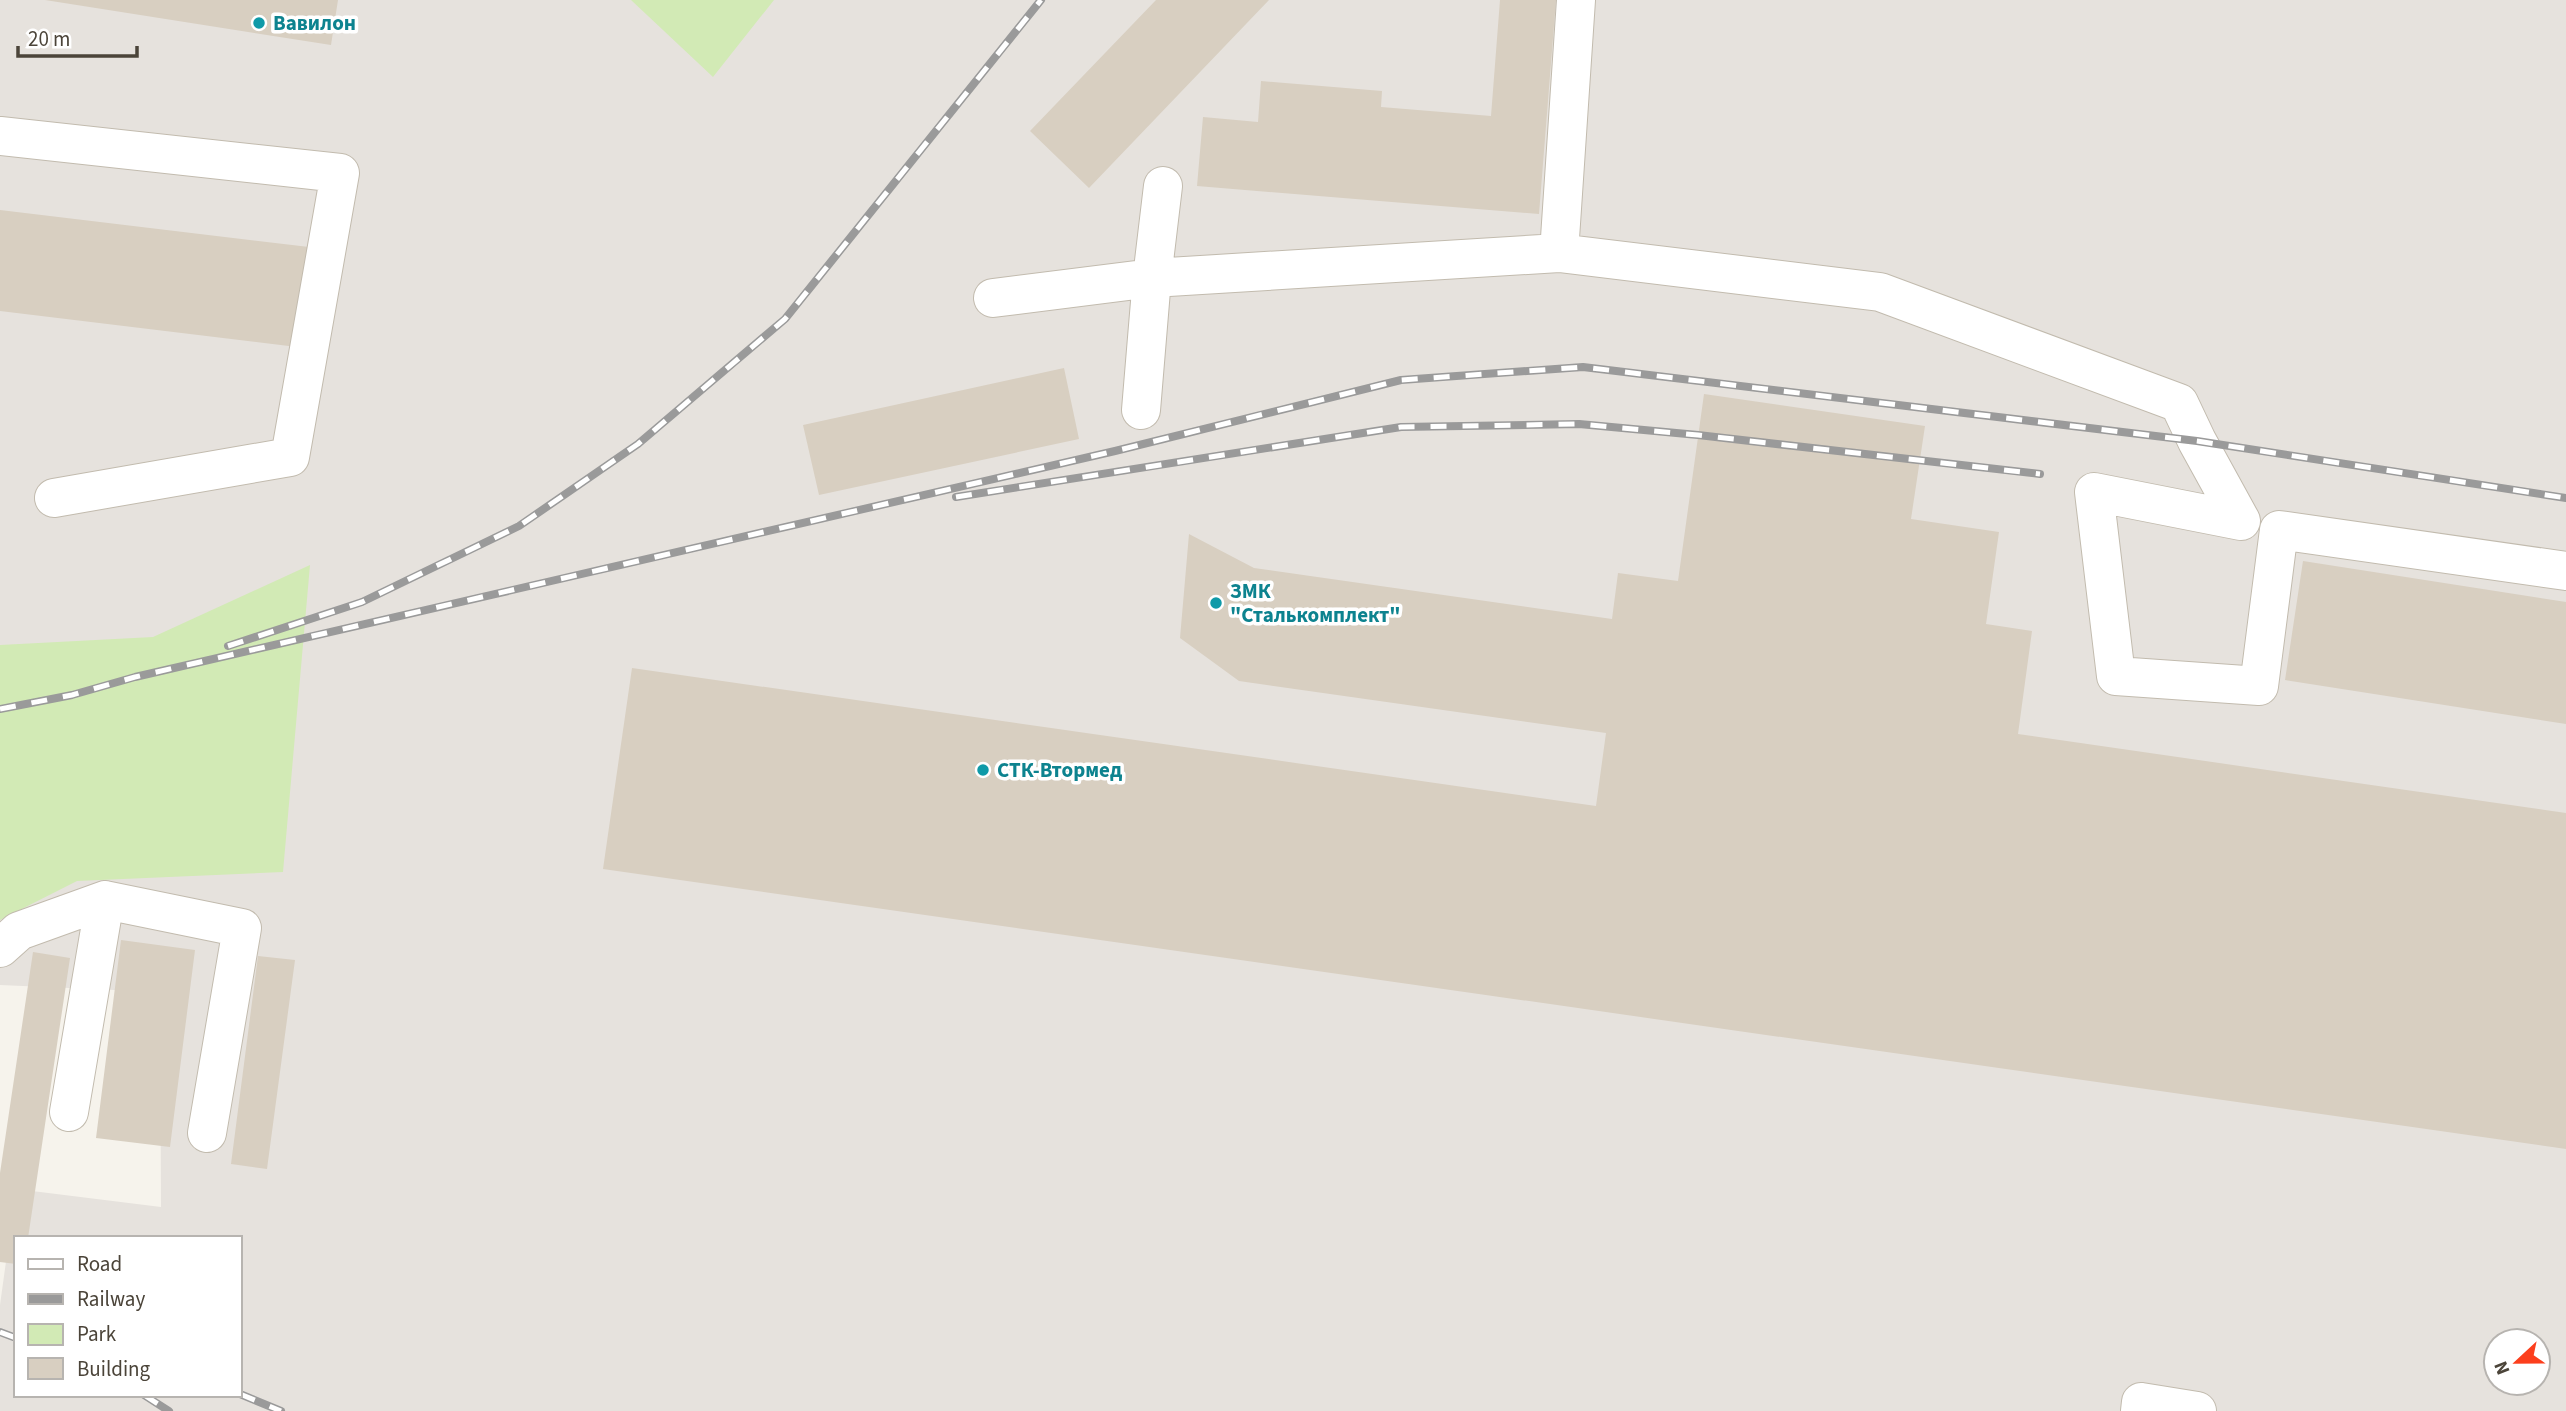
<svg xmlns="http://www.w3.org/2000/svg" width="2566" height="1411" viewBox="0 0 2566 1411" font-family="'Source Sans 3',sans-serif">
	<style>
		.industrial { fill: #e6e2dd; fill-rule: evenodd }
		.green { fill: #d2eab5 }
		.building { fill: #d8cfc1 }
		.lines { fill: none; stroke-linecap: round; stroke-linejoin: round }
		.minor-casing { stroke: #c2bbae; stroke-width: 40 }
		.minor { stroke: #fff; stroke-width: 38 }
		.rail-casing { stroke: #9a9a9a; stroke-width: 8 }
		.rail { stroke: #fff; stroke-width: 5; stroke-dasharray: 16; stroke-linecap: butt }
		.culture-dot { fill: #0f9aa8; stroke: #fff; stroke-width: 2.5 }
		.labels { text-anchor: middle; stroke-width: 7; stroke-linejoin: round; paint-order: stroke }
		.culture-label { font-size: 21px; font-weight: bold; fill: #0d838f; stroke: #fff; text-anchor: start }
	</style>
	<rect width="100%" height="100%" fill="#f6f3ec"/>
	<path class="industrial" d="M0,0H2566V1411H0V1305L16,1189L161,1207L160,992L0,985ZM16,1238H240V1395H16ZM2496,1341H2538V1383H2496Z"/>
	<path class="green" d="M631,0H774L713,77Z
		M310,565L283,872L77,881L0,920V645L153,637Z"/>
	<path class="building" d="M45,0H338L331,45Z
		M1156,0H1269L1089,188L1030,131Z
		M1500,0H1556L1539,214L1197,186L1203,117L1258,122L1261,81L1382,91L1381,107L1491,116Z
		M0,210L309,247L297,347L0,311Z
		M1064,368L1079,439L819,495L803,425Z
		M1704,394L1925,426L1911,519L1999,532L1986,624L2032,631L2018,734L2566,813V1149L603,869L632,668L1596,806L1606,733L1239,681L1180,638L1189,534L1254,568L1612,619L1618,573L1678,581Z
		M2303,561L2566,602V724L2285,680Z
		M121,940L195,950L170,1147L96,1138Z
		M33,952L70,958L28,1238H16V1264L0,1262V1173Z
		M258,956L295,960L267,1169L231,1164Z"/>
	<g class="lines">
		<defs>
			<path id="minor" d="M0,136L340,173L290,457L54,498
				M1559,253L1880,292L2179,403L2197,441L2241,521L2094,492L2116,676L2259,686L2279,530L2566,571
				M993,298L1152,278L1559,253L1576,0
				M1141,410L1152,278L1163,186
				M0,948L19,931L105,900L242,928L207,1133
				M69,1112L105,900
				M2140,1411L2141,1402L2197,1411"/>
		</defs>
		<use href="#minor" class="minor-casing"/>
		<use href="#minor" class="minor"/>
		<defs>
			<path id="rail" d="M956,497L1401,427L1579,424L1698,435L2040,474
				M228,646L362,602L519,526L638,444L785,319L1041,0
				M0,709L72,695L135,677L1115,451L1401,380L1583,367L2197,441L2566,498
				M0,1332L16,1338
				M240,1394L281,1411
				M144,1395L169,1411"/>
		</defs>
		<use href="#rail" class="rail-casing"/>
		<use href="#rail" class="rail"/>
	</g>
	<g class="culture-dot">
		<circle cx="259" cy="23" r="7"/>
		<circle cx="1216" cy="603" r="7"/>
		<circle cx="983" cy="770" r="7"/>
	</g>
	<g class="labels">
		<g class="culture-label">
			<text x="273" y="30">Вавилон</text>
			<text x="1230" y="598">ЗМК<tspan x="1230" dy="24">"Сталькомплект"</tspan></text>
			<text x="997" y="777">СТК-Втормед</text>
		</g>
	</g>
	<rect x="14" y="1236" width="228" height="161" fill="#ffffff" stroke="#b7b4b0" stroke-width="2"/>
	<rect x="28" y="1259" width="35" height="10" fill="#ffffff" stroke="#b7b4b0" stroke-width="2"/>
	<text x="77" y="1271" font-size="21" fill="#4b4439">Road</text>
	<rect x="28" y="1294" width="35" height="10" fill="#9a9a9a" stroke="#b7b4b0" stroke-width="2"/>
	<text x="77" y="1306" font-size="21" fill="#4b4439">Railway</text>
	<rect x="28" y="1324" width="35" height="21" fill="#d2eab5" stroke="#b7b4b0" stroke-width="2"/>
	<text x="77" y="1341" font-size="21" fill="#4b4439">Park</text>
	<rect x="28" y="1358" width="35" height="21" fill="#d8cfc1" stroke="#b7b4b0" stroke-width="2"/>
	<text x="77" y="1376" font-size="21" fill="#4b4439">Building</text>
	<g transform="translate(2517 1362) rotate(248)"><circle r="33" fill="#ffffff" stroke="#b7b4b0" stroke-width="2"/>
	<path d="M0-5L12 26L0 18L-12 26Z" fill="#fc3f1d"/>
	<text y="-10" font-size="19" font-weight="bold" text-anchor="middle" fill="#4b4439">N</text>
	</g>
	<path d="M18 46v10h119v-10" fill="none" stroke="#4b4439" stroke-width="3.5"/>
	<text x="28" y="46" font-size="21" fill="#4b4439" stroke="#ffffff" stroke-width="5" paint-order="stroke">20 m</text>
</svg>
